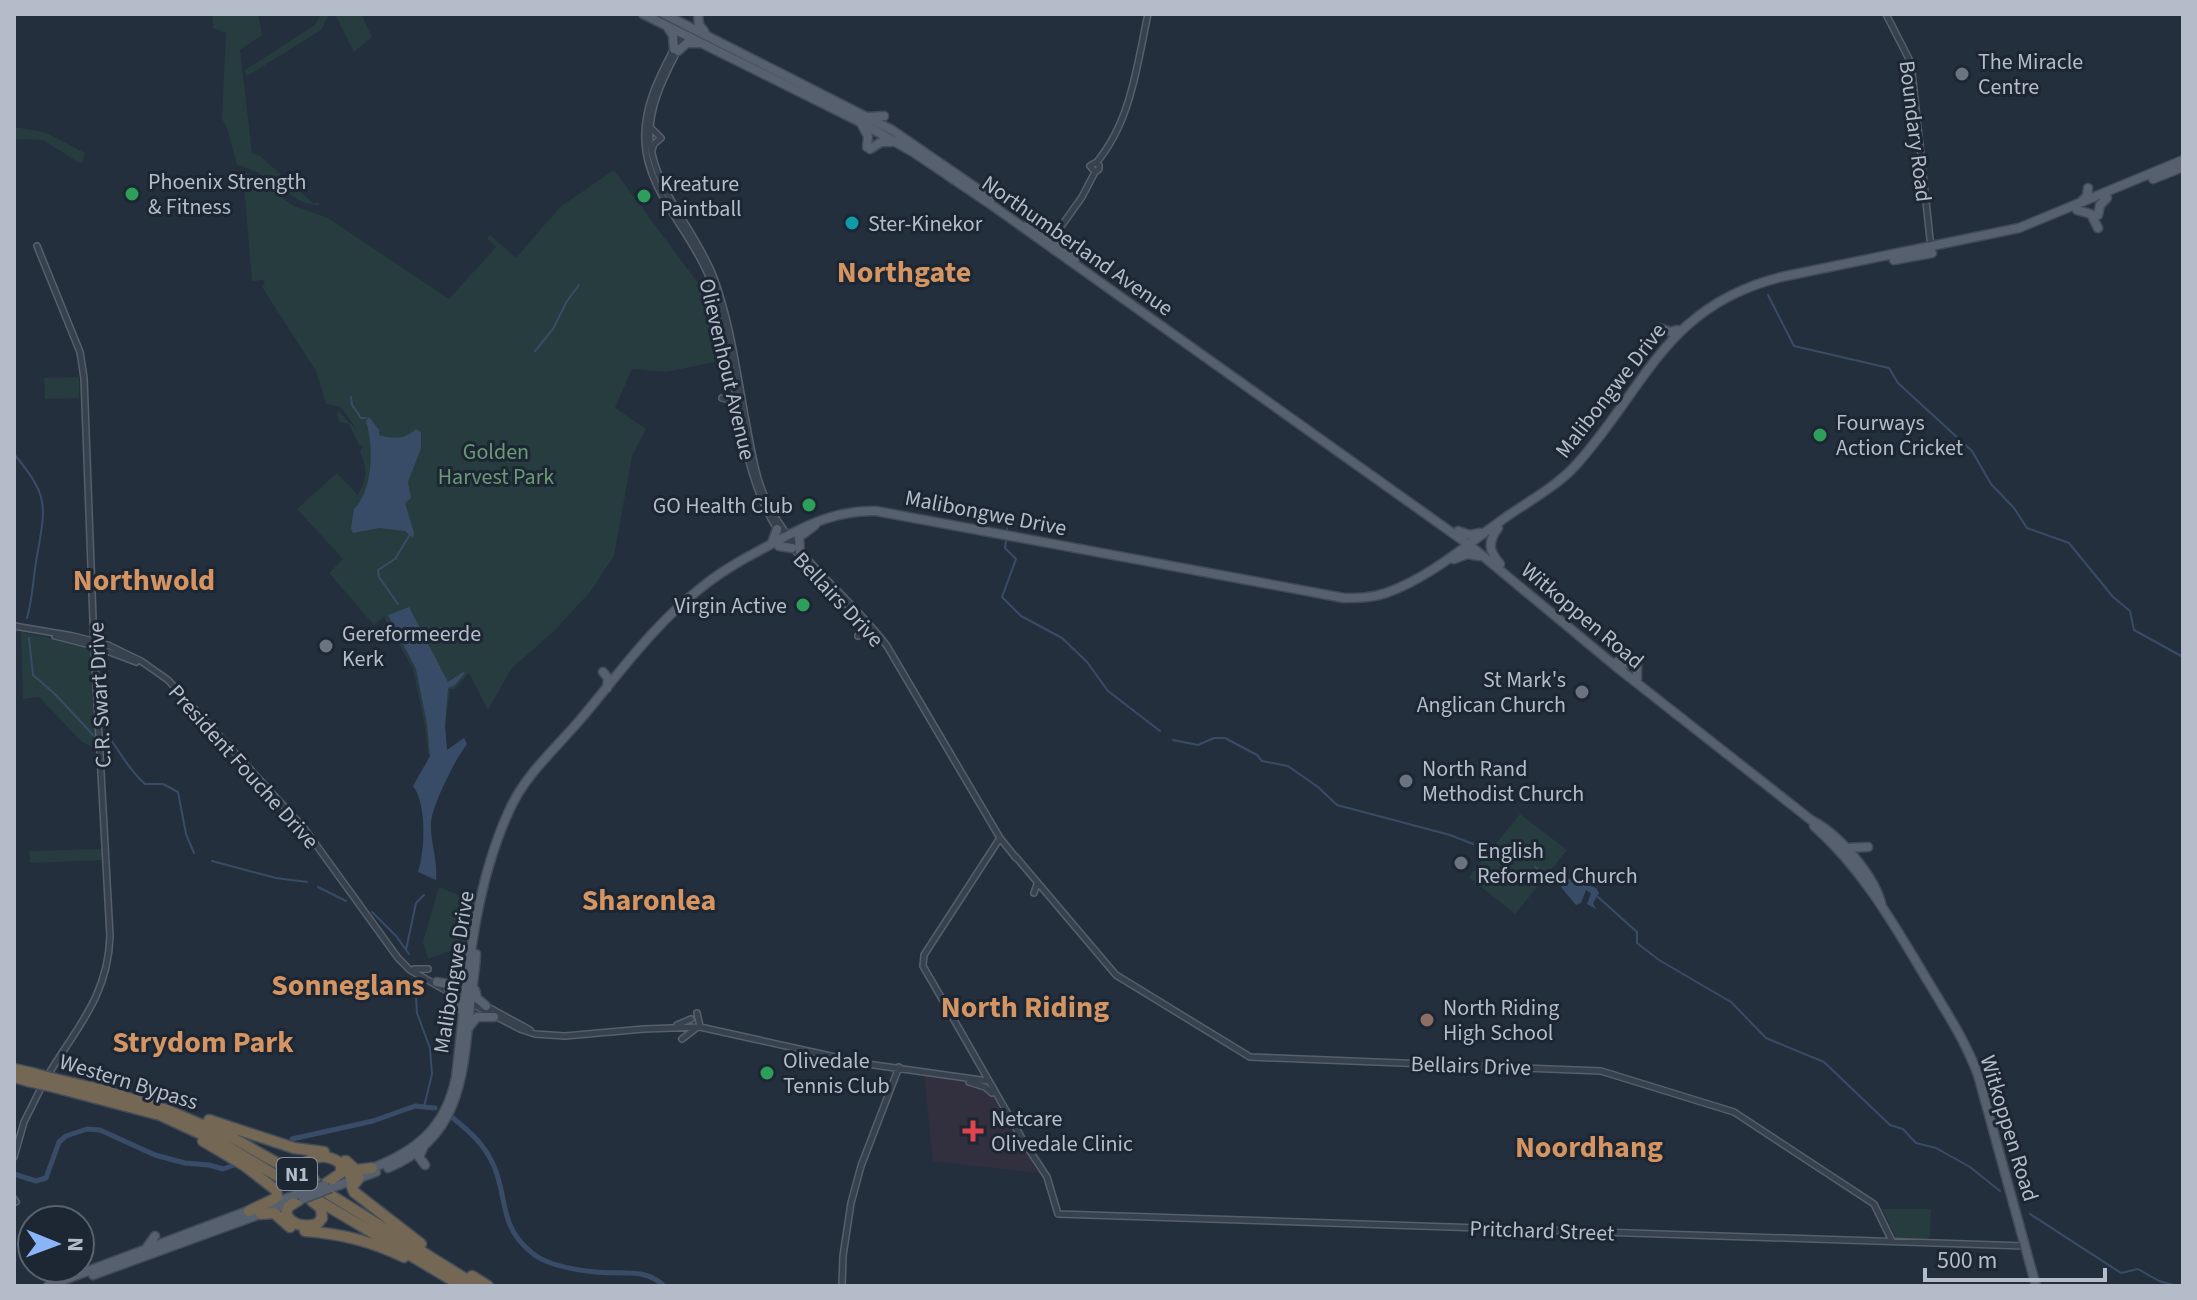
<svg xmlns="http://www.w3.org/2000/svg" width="2197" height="1300" viewBox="0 0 2197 1300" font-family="'Source Sans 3',sans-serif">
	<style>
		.medical { fill: #32303f }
		.green { fill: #263c3f }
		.water { fill: #394c67 }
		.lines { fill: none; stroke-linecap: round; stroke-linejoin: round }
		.stream { stroke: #394c67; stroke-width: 2 }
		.river { stroke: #394c67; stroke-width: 5 }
		.minor-casing { stroke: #565f6c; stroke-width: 8 }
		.major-casing { stroke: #414a57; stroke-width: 11 }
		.highway-casing { stroke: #434c59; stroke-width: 13 }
		.minor { stroke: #38414e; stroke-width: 5 }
		.major { stroke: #56606e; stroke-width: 8 }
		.highway { stroke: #746855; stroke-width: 10 }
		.major-bridge-casing { stroke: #414a57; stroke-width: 11; stroke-linecap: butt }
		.highway-bridge-casing { stroke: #434c59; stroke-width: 13; stroke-linecap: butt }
		.major-bridge { stroke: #56606e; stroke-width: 8 }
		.highway-bridge { stroke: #746855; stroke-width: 10 }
		.worship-dot { fill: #6b7280; stroke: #1d2633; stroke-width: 3 }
		.leisure-dot { fill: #2e9e5b; stroke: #1d2633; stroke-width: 3 }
		.culture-dot { fill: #0f9aa8; stroke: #1d2633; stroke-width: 3 }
		.education-dot { fill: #8d6e63; stroke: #1d2633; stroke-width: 3 }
		.health-dot { fill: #e0444e; stroke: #1d2633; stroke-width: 3 }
		.labels { text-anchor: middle; stroke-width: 6; stroke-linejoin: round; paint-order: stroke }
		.shield { fill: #1d2633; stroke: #878f9c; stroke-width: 2 }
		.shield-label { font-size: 20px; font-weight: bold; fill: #b4bcc9 }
		.poi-label { font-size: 22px; fill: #b4bcc9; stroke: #1d2633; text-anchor: start }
		.street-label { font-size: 22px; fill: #b4bcc9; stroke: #1d2633 }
		.park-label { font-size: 22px; fill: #6b9a76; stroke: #1d2633 }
		.district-label { font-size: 30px; font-weight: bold; fill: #d59563; stroke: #1d2633 }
	</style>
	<rect width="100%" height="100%" fill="#242f3e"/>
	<path class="medical" d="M924,1074L957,1079L987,1090L1007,1117L1038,1173L933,1161Z"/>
	<path class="green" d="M213,14H258L262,35L240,50L252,153L260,156L314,204L317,202L321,205C293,208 270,171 237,165L227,128L222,119L226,33L213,28Z
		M321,14L328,16L321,30L247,76L245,70L315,25Z
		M335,14H361L372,37L354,52Z
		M14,127L44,132L85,153L83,162L79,163L43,140L14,139Z
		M614,170L709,298L720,352L719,361L666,372L632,369L615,408L646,429L632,456L614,556L590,592L554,631L512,668L488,710L469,673L455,689H450L445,725L447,749L428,755L425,726L413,669L384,617L374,625L329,573L343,559L297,509L337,473L358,495C367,478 368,469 360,452L363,446L359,445L349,424L339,422L337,410L357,430L341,407L326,404L316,371L262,287L265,283L263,280L252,281L243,173L253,175L292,205L328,218L449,299L496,247L487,239L490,235L516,258L560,207Z
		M79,377V398L45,399L44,378Z
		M21,632L84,645L93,657L99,751L82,742L39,697L23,699Z
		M1520,814L1567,850L1515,914L1469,877Z
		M104,849V860L30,863L29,851Z
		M439,887L478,903L469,944L428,959L423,942Z
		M1882,1209H1931L1930,1235L1927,1239L1896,1238Z"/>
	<path class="water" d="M369,417L379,430V435C392,439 405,440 416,429L421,432V448L408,482L411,498L405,503L414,533L413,538L405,531L379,528L353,533L351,528L354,509C373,490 374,447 366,421Z
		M409,607L448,682L463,672L465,673L455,685L448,688L445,726L447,750L464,738L467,744C456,758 432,805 431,823C430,842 438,860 436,880L418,872C425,852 427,803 413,786L430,756L427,724L416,669L388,615Z
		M1566,878L1596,888L1599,893L1593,903L1596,909L1587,904L1591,893L1586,890L1581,903L1576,905L1561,887Z"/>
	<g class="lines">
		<path class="stream" d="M1768,295L1794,346L1889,368L1898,383L1972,451L1991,484L2014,508L2027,528L2069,543L2113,597L2130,611L2134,630L2183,657
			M535,351L553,329L567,301L579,285
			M351,397L352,405L361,418H366
			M14,454C49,496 46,505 37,556C33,578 33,597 27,618
			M1007,529L1008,517
			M1006,541L1005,548L1016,559L1002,597L1021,616L1062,638L1087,662L1108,691L1160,731
			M398,604L379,577L378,570L395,559L409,536
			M29,638L33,675L55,694L96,738
			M102,739L108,736C122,754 127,768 145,784H163L178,792L186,834L194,853
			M1173,740L1198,745L1214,738H1225L1257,755L1262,761L1288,766L1295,771L1318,787L1337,805L1450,835L1473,844
			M1492,851L1524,857
			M212,861L276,878L307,882
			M1535,867L1554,879L1564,882
			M318,887L346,901
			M1598,897L1637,932V943L1659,960L1731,1002L1766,1038L1824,1062L1890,1125L1903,1129L1916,1143L1936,1148L1970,1167L2000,1191
			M372,912L396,936L409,954
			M406,950L416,903L424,895
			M415,982L417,1013L430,1048L432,1074L424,1107
			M2030,1214L2121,1273L2138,1269L2159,1281L2177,1286"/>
		<path class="river" d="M453,1118C470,1132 484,1144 493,1164C508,1196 498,1225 531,1252C545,1265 576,1270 595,1272C620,1275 645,1267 664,1286
			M292,1139L373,1121L415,1106L435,1108
			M14,1174L36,1181L46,1178L59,1142L66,1136L87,1129L100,1130L155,1155L185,1163L209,1165L223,1169L234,1165"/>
		<defs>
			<path id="minor" d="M1886,14L1911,63L1931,248
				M682,33C665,67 643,101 645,141C647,192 691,231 709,277C740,357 731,455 777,529
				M686,34C669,68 647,103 650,142C656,193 697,232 714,278C732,327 738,381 748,432C753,458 757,484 770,508C799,561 850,597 887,646L1000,838L1016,858
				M651,128L661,138L654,144L652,150
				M1096,163C1131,122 1137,65 1148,14
				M1050,242L1082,197L1095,172L1099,169V165L1095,163L1090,166L1095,172
				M37,246L80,352L84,378L94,646L110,936C108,996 77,1027 48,1075
				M722,398L732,401L739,410
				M782,537L847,605
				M14,626L73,636L108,645L141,661L168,680L304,828L398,958L410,970L447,991
				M55,636L94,646L136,662
				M858,636L862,626L859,617
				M1016,857L1116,975L1250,1057L1601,1071L1734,1112L1874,1204L1892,1241
				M1034,893L1037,884
				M414,969H428
				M930,978L1024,1142L1047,1177L1058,1214L2025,1246
				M931,980L923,966L924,955L1000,838
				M470,1003L520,1029L535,1034L565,1036L644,1029L700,1027L867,1064L988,1081
				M486,1006L530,1030
				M697,1013L700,1026
				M677,1025L691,1019
				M682,1039L695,1029
				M969,1082L985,1087L992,1093
				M14,1157L24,1122L43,1084
				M14,1199L16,1202H14
				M843,1256L851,1203L861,1166L899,1067
				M842,1286L843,1256"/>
			<path id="major" d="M643,14L858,121L913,152L993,206L1472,547L1619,669L1811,820C1838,833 1876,877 1882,907
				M664,14L892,130L991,198
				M698,14L699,25L704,31
				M668,28L673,35L674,49
				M678,51L687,43H700
				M867,117L884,116
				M862,125L868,136L867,147
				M870,149L881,142H891
				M2153,179L2183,167
				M2082,201L2087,196L2088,188
				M2077,210L2091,214L2098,228
				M2098,215L2100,205L2107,198
				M1028,225L1075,259
				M1894,260L1932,253
				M1659,328L1671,332L1677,330
				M1498,528C1487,543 1489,551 1500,564
				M1458,531L1470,535L1480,533
				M772,543L777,529
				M779,546L792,548
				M800,552L799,537L815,525
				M1454,559L1467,554L1479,556
				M1617,662L1627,664L1635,659
				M1637,662V679
				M603,672L608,678L607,688
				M1814,826C1863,869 1896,928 1929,983C1947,1013 1966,1042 1978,1075L2036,1286
				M1846,848L1868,847
				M437,982C450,985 460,986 467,973
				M475,990L477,998L486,1006
				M448,991L458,1000L461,1010
				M469,1027L477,1017H494
				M423,1148L419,1157L425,1165
				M388,1168C457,1139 463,1081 469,1015C471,994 475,974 476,954
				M367,1170C414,1153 446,1129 456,1077C467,988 471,894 509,811C524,776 555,749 579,721C618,675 654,624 702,587C725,568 753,554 779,540C811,523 839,510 876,511L1344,598C1358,598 1372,598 1386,593C1431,577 1470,542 1509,515C1531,500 1558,485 1576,465C1647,386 1665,306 1781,277L2019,228L2183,160
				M331,1188L376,1172
				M270,1204L296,1195
				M145,1250L155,1236
				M93,1275L291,1203
				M48,1286L253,1209"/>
			<path id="highway" d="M14,1069L32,1073
				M14,1077L28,1081
				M55,1079L103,1090L167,1110L233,1138L300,1176L477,1286
				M50,1086L160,1115L225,1145L462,1286
				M209,1120L294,1148L324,1152
				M203,1141L245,1166L276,1190L277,1196L274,1199L249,1211
				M345,1161L352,1181
				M346,1161L356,1170L372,1168
				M359,1178L352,1187L354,1192L421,1244
				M315,1181L306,1171L308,1161C318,1154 332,1156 341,1164V1173L325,1184
				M299,1200L288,1207L286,1214C292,1226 305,1227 317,1224L322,1218L321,1208L312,1201
				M261,1214L274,1213L290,1227
				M305,1231C342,1234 371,1241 404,1257
				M472,1276L488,1286"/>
		</defs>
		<use href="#minor" class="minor-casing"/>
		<use href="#major" class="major-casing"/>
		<use href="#highway" class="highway-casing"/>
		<use href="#minor" class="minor"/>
		<use href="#major" class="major"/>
		<use href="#highway" class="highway"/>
		<defs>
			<path id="major-bridge" d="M296,1195L324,1185
				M303,1199L331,1188"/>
			<path id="highway-bridge" d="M32,1073L55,1079
				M28,1081L50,1086"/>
		</defs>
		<use href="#major-bridge" class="major-bridge-casing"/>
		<use href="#highway-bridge" class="highway-bridge-casing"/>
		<use href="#major-bridge" class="major-bridge"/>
		<use href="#highway-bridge" class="highway-bridge"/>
	</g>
	<g class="worship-dot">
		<circle cx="1962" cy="74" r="8"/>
		<circle cx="326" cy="646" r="8"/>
		<circle cx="1582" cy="692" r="8"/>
		<circle cx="1406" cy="781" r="8"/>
		<circle cx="1461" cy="863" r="8"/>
	</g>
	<g class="leisure-dot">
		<circle cx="132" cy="194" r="8"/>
		<circle cx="644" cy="196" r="8"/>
		<circle cx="1820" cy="435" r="8"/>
		<circle cx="809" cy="505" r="8"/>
		<circle cx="803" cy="605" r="8"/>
		<circle cx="767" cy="1073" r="8"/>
	</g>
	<circle class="culture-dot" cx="852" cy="223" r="8"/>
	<circle class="education-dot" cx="1427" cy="1020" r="8"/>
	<path class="health-dot" d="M969 1119h8v8h8v8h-8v8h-8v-8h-8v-8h8z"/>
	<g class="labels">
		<rect class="shield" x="277" y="1158" width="40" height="32" rx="6"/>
		<g class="shield-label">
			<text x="297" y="1181">N1</text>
		</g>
		<g class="poi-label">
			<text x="1978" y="69">The Miracle<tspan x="1978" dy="25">Centre</tspan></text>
			<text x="148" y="189">Phoenix Strength<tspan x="148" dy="25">&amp; Fitness</tspan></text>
			<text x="660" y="191">Kreature<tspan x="660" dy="25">Paintball</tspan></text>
			<text x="868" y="231">Ster-Kinekor</text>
			<text x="1836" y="430">Fourways<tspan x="1836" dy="25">Action Cricket</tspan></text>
			<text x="793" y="513" text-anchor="end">GO Health Club</text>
			<text x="787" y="613" text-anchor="end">Virgin Active</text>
			<text x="342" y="641">Gereformeerde<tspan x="342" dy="25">Kerk</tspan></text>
			<text x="1566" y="687" text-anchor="end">St Mark's<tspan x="1566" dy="25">Anglican Church</tspan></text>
			<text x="1422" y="776">North Rand<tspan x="1422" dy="25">Methodist Church</tspan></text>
			<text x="1477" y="858">English<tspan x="1477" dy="25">Reformed Church</tspan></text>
			<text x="1443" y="1015">North Riding<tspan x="1443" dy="25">High School</tspan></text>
			<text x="783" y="1068">Olivedale<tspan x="783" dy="25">Tennis Club</tspan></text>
			<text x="991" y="1126">Netcare<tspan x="991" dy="25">Olivedale Clinic</tspan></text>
		</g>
		<g class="street-label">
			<text transform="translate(1916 131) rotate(83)" y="8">Boundary Road</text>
			<text transform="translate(1078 245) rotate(35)" y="8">Northumberland Avenue</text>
			<text transform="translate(728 369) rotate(77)" y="8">Olievenhout Avenue</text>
			<text transform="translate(1610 390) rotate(-52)" y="8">Malibongwe Drive</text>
			<text transform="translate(986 512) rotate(11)" y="8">Malibongwe Drive</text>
			<text transform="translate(839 599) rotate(47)" y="8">Bellairs Drive</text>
			<text transform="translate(1583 615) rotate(40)" y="8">Witkoppen Road</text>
			<text transform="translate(99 695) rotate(-93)" y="8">C.R. Swart Drive</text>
			<text transform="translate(244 766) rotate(48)" y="8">President Fouche Drive</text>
			<text transform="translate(453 972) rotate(-81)" y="8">Malibongwe Drive</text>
			<text transform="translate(1471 1065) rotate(2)" y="8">Bellairs Drive</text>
			<text transform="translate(129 1081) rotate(17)" y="8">Western Bypass</text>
			<text transform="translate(2010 1128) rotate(73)" y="8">Witkoppen Road</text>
			<text transform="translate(1542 1230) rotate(2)" y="8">Pritchard Street</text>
		</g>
		<g class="park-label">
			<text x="496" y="459">Golden<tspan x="496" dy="25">Harvest Park</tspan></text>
		</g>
		<g class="district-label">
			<text x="904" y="282">Northgate</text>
			<text x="144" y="590">Northwold</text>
			<text x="649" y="910">Sharonlea</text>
			<text x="348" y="995">Sonneglans</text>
			<text x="1025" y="1017">North Riding</text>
			<text x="203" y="1052">Strydom Park</text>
			<text x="1589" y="1157">Noordhang</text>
		</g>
	</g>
	<rect width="2197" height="1300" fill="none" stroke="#b4bcc9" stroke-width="32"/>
	<g transform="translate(56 1244) rotate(91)"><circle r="38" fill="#1d2633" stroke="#59626f" stroke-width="2"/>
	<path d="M0-6L14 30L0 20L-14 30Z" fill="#8ab4f8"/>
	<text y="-12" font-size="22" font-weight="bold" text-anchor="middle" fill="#b4bcc9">N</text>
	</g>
	<path d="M1925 1268v12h180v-12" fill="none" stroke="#b4bcc9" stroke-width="4"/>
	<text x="1937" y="1268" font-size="24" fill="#b4bcc9" stroke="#1d2633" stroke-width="6" paint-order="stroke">500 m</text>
</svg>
